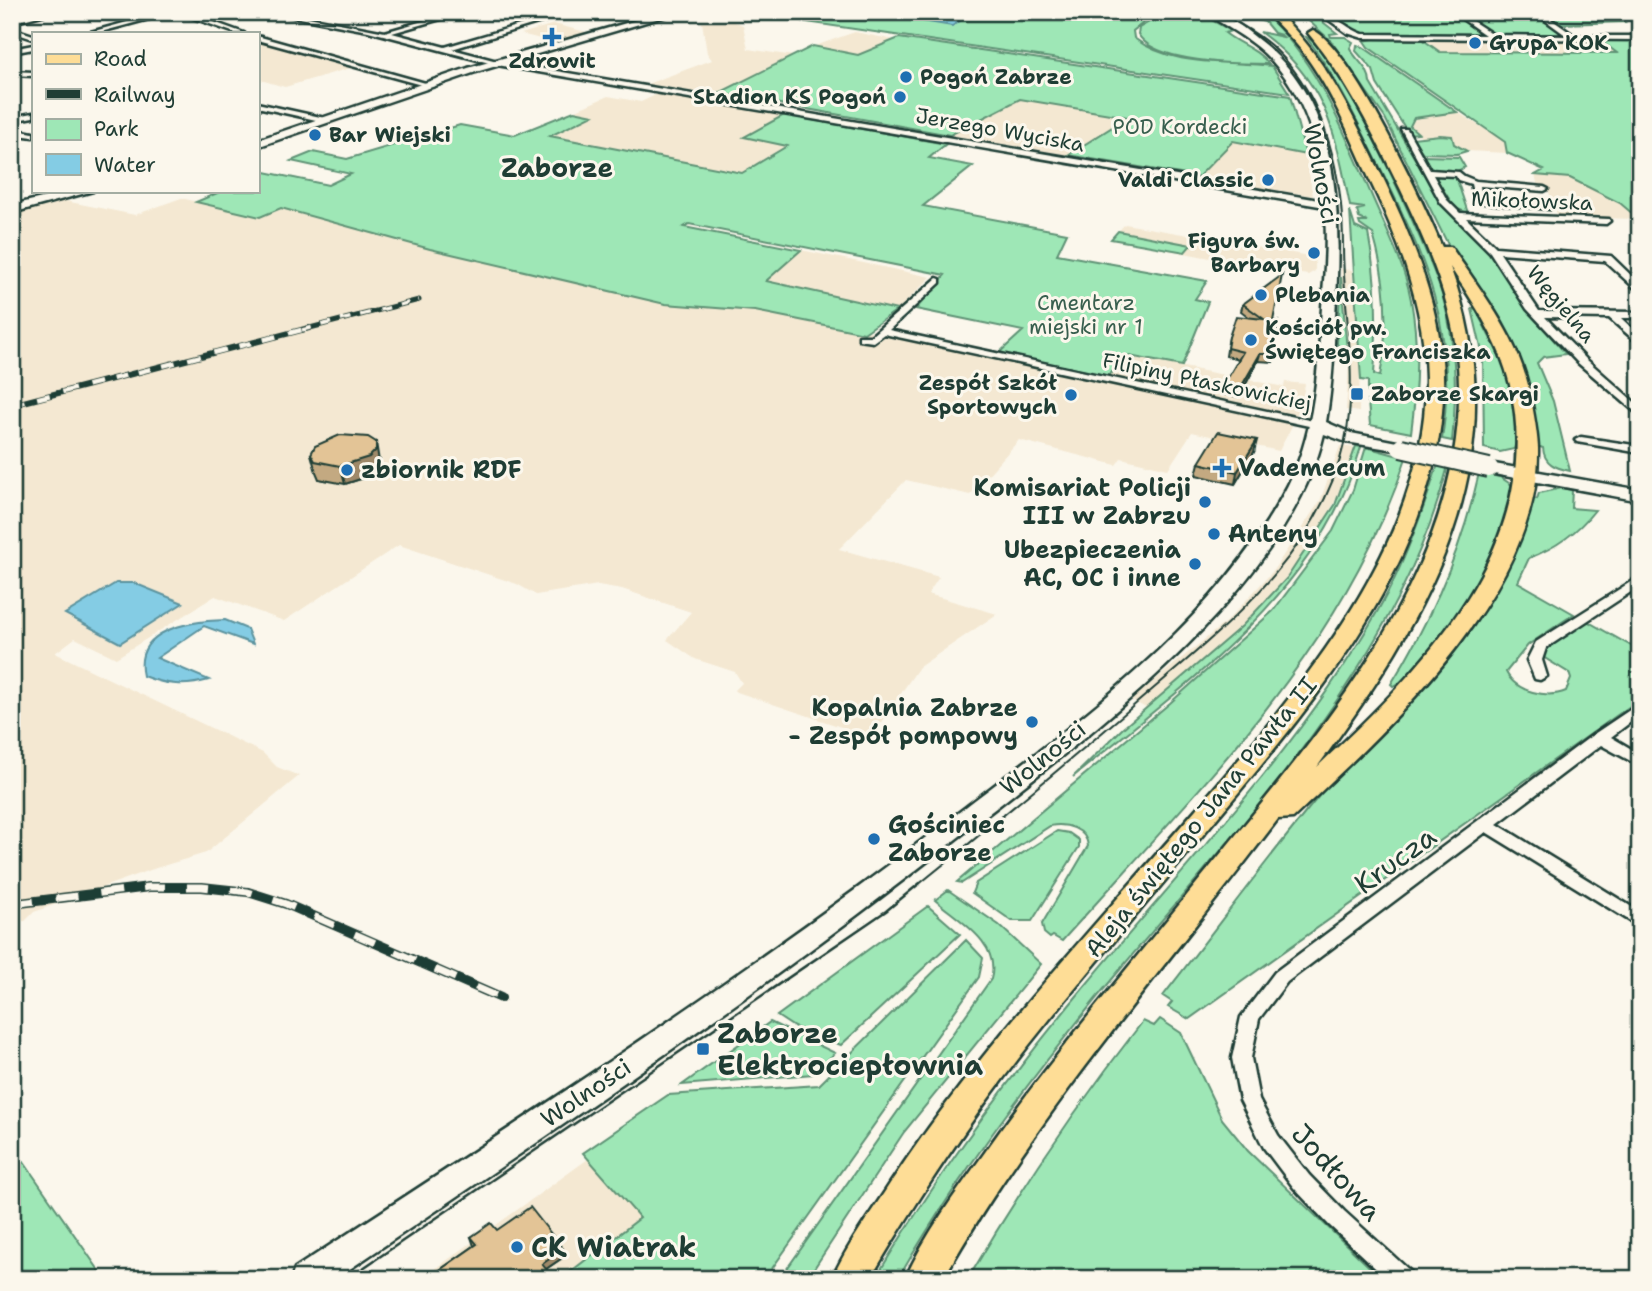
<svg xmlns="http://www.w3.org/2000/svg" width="1652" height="1291" viewBox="0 0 1652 1291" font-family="'Shantell Sans',sans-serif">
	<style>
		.built { fill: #f4e8d2 }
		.green { fill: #9ee7b6; stroke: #5e9275; stroke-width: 2 }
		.water { fill: #84cce4; stroke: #5c939e; stroke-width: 2 }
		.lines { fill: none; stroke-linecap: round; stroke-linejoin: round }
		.street-casing { stroke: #1f3d34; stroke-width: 5 }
		.secondary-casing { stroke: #1f3d34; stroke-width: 5 }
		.primary-casing { stroke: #1f3d34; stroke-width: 5 }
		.street { fill: #fbf7ec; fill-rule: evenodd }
		.secondary { fill: #fbf7ec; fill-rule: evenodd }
		.primary { fill: #fedd96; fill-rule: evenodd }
		.tram-far1 { stroke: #1f3d34; stroke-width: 2 }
		.tram { stroke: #1f3d34; stroke-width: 2.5 }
		.rail-far2-casing { stroke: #1f3d34; stroke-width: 5 }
		.rail-far1-casing { stroke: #1f3d34; stroke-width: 6 }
		.rail-casing { stroke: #1f3d34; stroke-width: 10 }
		.rail-far2 { stroke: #fbf7ec; stroke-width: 3.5; stroke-dasharray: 10; stroke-linecap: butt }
		.rail-far1 { stroke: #fbf7ec; stroke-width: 4.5; stroke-dasharray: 13; stroke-linecap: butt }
		.rail { stroke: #fbf7ec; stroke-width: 7; stroke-dasharray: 22; stroke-linecap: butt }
		.secondary-bridge-casing { stroke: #1f3d34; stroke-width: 22; stroke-linecap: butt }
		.secondary-bridge { stroke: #fbf7ec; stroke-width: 18 }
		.wall { fill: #c3a981; stroke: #1f3d34; stroke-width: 2 }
		.shaded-wall { fill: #9f8969; stroke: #1f3d34; stroke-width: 2 }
		.building { fill: #e3c496; stroke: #1f3d34; stroke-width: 2 }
		.poi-dot { fill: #1f6fb2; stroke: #fbf7ec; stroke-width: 2.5 }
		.labels { text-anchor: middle; stroke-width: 6; stroke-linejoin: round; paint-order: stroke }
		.far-poi-label { font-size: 21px; font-weight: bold; fill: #1f3d34; stroke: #fbf7ec; text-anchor: start }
		.far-park-label { font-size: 21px; fill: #385f4e; stroke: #fbf7ec }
		.far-street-label { font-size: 21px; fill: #1f3d34; stroke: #fbf7ec }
		.street-label { font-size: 24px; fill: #1f3d34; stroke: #fbf7ec }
		.poi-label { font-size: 24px; font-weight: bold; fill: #1f3d34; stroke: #fbf7ec; text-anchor: start }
		.far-district-label { font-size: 26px; font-weight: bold; fill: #1f3d34; stroke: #fbf7ec }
		.near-street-label { font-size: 28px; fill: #1f3d34; stroke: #fbf7ec }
		.near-poi-label { font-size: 28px; font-weight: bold; fill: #1f3d34; stroke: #fbf7ec; text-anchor: start }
	</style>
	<rect width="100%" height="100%" fill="#fbf7ec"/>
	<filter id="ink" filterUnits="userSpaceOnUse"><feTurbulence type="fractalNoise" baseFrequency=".0143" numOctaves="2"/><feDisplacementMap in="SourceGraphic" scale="14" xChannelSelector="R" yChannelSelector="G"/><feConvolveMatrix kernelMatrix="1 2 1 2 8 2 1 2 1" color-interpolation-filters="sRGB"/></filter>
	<g filter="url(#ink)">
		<path class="built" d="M733,21L743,25L748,49L794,56L715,95L647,84L712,60L707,53L702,22Z
			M554,24L590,33L556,43L521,34Z
			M855,32L894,40L858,55L815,46Z
			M1424,38L1598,39L1619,53L1439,52Z
			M257,42L350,68L285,87L257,79Z
			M664,91L784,115L745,137L788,145L742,173L549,135L592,115L574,111L608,96L641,102Z
			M1020,99L1130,117L1068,155L950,135Z
			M1457,112L1506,142L1507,153L1467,151L1440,135L1422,137L1410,126V122L1424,115Z
			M1233,141L1306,155L1313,196L1198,177Z
			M1535,175L1570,178L1620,203L1638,219L1558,217L1547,187L1538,186Z
			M181,198L260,217L281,208L430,249L665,304L755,311L864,333L870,331L1293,424L1279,451L1192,432L1168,469L1121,458L1116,465L1019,440L970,495L906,480L839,549L939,577L928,594L997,614L919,667L871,737L734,691L742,683L735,672L695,659L667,640L691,612L622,589L598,585L536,595L517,584L399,545L284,621L215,596L116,658L75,638L55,653L263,753L277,767L299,776L206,853L156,868L34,912L25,921L12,922V214L65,201L135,215Z
			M1125,224L1315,257V271L1308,275L1262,268L1111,239Z
			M801,250L931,277L897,310L765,281Z
			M1341,269L1352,270L1360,352L1359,412L1346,410L1349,365Z
			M1124,355L1284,387L1285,382L1305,384L1300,411L1295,415L1109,376Z
			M1340,446L1355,448L1345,481L1321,529L1287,578L1242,626L1146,708L1131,700L1228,620L1272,572L1320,501Z
			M588,1159L640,1218L561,1279H421Z"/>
		<path class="green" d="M1178,12L1148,19L1133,31L1134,38C1173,68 1227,60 1272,66L1289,93L746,13Z
			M1197,12L1231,31L1225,33C1240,45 1256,48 1269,64C1238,64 1154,63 1138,34L1139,28L1158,17Z
			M1225,12H1262C1317,60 1343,130 1371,194C1386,229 1404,263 1411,300C1419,345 1417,387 1411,433L1370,425L1368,401H1376V392L1368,391V381L1361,380L1350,211L1355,227L1368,233C1377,281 1378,326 1374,374L1380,376C1389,329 1386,279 1373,234L1360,225L1359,222H1368L1359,218L1357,210L1365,208L1350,206C1335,131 1326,80 1260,32L1283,37L1281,35L1274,33L1265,22Z
			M1299,12H1310L1337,33L1330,34L1331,37H1345L1353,42L1350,48C1356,61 1370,68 1370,83L1440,201L1486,248L1527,310L1566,354L1543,357L1537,363L1553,401L1570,471C1556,468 1544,464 1543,448L1537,446L1532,413L1385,118L1331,41Z
			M1328,12H1535L1566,34H1366L1356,31Z
			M1543,12H1622L1614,16L1624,22L1560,24Z
			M1306,37C1337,47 1433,259 1443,298C1456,344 1457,395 1452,441L1442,439C1459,330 1425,258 1378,163C1356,119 1336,76 1306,37Z
			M899,38L1290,96L1306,155L1233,141L1198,177L1068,155L1128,117L1020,99L950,135L719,93L813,46L858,55Z
			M1373,39H1422L1440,52L1617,53L1598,39H1640V220L1620,203L1570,178L1535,175L1544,170L1507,153L1505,142L1368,47L1364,41Z
			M1357,45L1363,47L1457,112L1414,118L1410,126L1418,133L1409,134L1377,84L1373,70L1356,51Z
			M574,111L593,115L550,136L742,173L787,146L744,137L784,115L946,144L929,158L973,166L923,206L1067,233L1057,254L1207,281L1195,299L1208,302L1182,366L1124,355L1109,376L999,353L1023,331L916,309L945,275L689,224L684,227L801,250L766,281L897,310L864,333L755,311L665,304L430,249L281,208L260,217L196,202L222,191H257V175L265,172L328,185L351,174L291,161L313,152L347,159L460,125L515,135Z
			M1440,135L1452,136L1454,144L1467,151L1457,154L1423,153L1412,138Z
			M1422,156L1459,157L1465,167L1454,173L1431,171Z
			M1433,174H1455L1468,213L1455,208Z
			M1118,231L1191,245L1185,252L1111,239Z
			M1341,277L1348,364H1344L1337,343Z
			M1472,309L1476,310L1508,373L1521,443H1516L1514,449L1500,452L1484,448L1483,356Z
			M1356,446L1361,447C1319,594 1185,684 1073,777L1123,728L1242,626L1287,578L1335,505Z
			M1366,447L1406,458C1344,651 1194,793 1062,941L1053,936L1050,938L1044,933L1042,924L1088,846C1086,828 1066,823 1050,826L962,883L957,882L1170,703L1273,611L1333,531L1353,490Z
			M1438,464L1448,466C1398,662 1249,815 1123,966C1041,1064 962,1168 898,1279H875C937,1176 1008,1079 1085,986C1190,859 1310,738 1388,592C1409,551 1424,508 1438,464Z
			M1479,473L1500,477L1512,485C1518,538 1454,623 1420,660C1412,669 1403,683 1393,686L1391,684C1432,618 1462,549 1479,473Z
			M1562,488L1572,490L1571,508L1595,510C1577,533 1556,548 1529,558L1518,582L1574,614L1528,645L1506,672C1516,692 1547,699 1566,691L1571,679L1569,673L1543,657L1547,644L1585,620L1640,651V699L1189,1019L1168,1007L1172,1002L1163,996C1215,930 1265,861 1319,796C1396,702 1503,621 1531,498L1537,499L1539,493Z
			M1057,831L1069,833L1079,840V847L1032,921H1012L972,893L976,883Z
			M948,890L999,925L1041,964L904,1132L807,1279H561L640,1218L583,1153L668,1095L819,1085L966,940L983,958L979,977L771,1270L781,1277L991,979C1001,943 959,921 935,900Z
			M928,906L960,934L841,1045L794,1027L777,1016Z
			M1160,1019L1181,1033L1222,1119L1248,1151L1382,1279H968C1020,1189 1079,1103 1143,1021L1154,1026Z
			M770,1022L835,1053L813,1074L682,1085Z
			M12,1145L105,1279H12Z"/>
		<path class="water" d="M915,12L969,15L952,26L910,19Z
			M116,583H134L183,603L120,643L65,614Z
			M225,620L247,629L253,644L204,626L157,658L209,680C185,687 166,685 143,676C132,629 190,621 225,620Z"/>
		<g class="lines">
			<defs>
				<path id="street" d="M41,12H53L12,23V19Z
					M164,12H175L97,33H87Z
					M176,12H186L244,33H235Z
					M268,12H283L385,32L454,12H465L392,33L445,47L564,12H574L452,49L497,61L1331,202L1335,205L1331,208L497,65L368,31Z
					M1318,12C1332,12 1347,29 1363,34L1485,35L1458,16L1460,13L1494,35L1567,36L1534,12H1541L1575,36H1640V40L1363,38L1347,33Z
					M12,28L33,35V39L12,32Z
					M257,36L429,84L431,85L425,86L257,40Z
					M33,45V49L12,53V49Z
					M12,71L33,72V76L12,75Z
					M257,103L325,118L329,120L325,122L257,107Z
					M33,113V117L12,121V117Z
					M12,122L23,131L33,133V137L18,135L12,129Z
					M1401,129H1407L1430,170L1459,172L1464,176L1476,181L1544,187L1548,189L1544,191L1480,186L1482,198L1550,203L1554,206L1550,209L1475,202L1471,184L1458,180L1456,176L1433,175L1447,200L1460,213L1609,219L1610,221L1606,224L1466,218L1496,247L1611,256L1640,284V293L1605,261L1500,253L1539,311L1640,312V318H1621L1640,336V345L1609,318L1545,317L1586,359L1640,407V416L1578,363L1527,309L1490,252L1441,203Z
					M937,278L940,279V283L889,330L1318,422L1324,425L1318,428L884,334L873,342L859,340V336H871Z
					M1581,437L1640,446V453L1577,442L1575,440Z
					M1640,576V586L1546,648L1542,660L1547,676L1540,680L1535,679L1527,660L1536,642Z
					M1640,703V715L1611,737L1640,754V766L1601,745L1497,824L1640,912V927L1486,832L1287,982L1259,1019L1251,1058L1259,1100L1278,1135L1309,1175L1344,1211L1411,1272L1414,1279H1387L1329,1225L1294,1188L1264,1148L1240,1100L1232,1058L1241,1017L1275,972L1594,734Z"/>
				<path id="secondary" d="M665,12H680L476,72L257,147V140L468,68Z
					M1205,12C1225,12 1244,28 1260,41C1344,106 1341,220 1335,316C1334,352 1332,387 1326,422L1351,433L1407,444L1410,448L1407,452L1346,442L1324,434C1286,593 1080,742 956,839C757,996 546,1137 335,1279H291L295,1268C520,1122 745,976 958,813C1079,720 1216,624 1288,485C1320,423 1318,349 1324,281C1330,204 1324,109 1264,53C1246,36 1224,26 1205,12Z
					M72,191H93L12,213V205Z
					M1489,463L1640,490V501L1483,472L1480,468Z"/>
				<path id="primary" d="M1266,12H1277C1328,59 1355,121 1385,182C1419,254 1450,330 1442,412C1427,573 1312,705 1212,824C1158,890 1103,954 1049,1020C982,1102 924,1188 870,1279H832C847,1245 871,1213 891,1182C980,1048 1091,930 1196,809C1299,691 1427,545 1426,379C1425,313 1403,250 1375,191C1353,144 1334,93 1302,51C1291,37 1278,25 1266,12Z
					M1313,30C1351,47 1424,204 1442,247H1451C1480,289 1516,335 1528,385C1532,404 1537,428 1538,448C1541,591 1388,728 1293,818L1278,819C1163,971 1037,1113 943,1279H905C925,1235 955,1194 983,1155C1054,1053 1136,959 1214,862C1324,727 1463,569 1459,384C1458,315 1430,251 1401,190C1373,133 1348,81 1308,33ZM1450,267C1474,303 1500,342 1510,385C1547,545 1424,667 1317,767C1430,615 1521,459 1450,267Z"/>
			</defs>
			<use href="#street" class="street-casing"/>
			<use href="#secondary" class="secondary-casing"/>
			<use href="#primary" class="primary-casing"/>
			<use href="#street" class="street"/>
			<use href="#secondary" class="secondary"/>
			<use href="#primary" class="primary"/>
			<path class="tram-far1" d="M918,885C990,827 1061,768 1131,708C1217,633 1320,557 1345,440C1359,376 1343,310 1343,246C1343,179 1327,100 1277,51C1260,34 1238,23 1217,12"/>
			<path class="tram" d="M347,1279L886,911L920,883"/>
			<defs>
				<path id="rail-far2" d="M302,330L419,300"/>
				<path id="rail-far1" d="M12,405L309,328"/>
				<path id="rail" d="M12,904L149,887H202L248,892L286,904L501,998"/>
			</defs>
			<use href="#rail-far2" class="rail-far2-casing"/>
			<use href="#rail-far1" class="rail-far1-casing"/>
			<use href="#rail" class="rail-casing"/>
			<use href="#rail-far2" class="rail-far2"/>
			<use href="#rail-far1" class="rail-far1"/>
			<use href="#rail" class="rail"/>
			<defs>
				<path id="secondary-bridge" d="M1401,448L1489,468"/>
			</defs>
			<use href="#secondary-bridge" class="secondary-bridge-casing"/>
			<use href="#secondary-bridge" class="secondary-bridge"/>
		</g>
		<path class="wall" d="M1243,304L1273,321L1274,354L1273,362L1258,361L1239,397L1222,394L1223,386L1239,359L1226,356L1229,337L1250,318L1241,311Z
			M1254,452L1235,484L1196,475L1199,463Z
			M311,454L380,460V468L373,475L345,484L319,479L316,472Z
			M497,1230L563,1249L565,1256L546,1269L550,1274L551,1279H439L437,1272L474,1246L471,1237Z"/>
		<path class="shaded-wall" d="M1260,354L1258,361L1239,397L1240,389Z
			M1257,440L1254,452L1235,484L1237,472Z
			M376,442L380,468L373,475L345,484L340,466Z
			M563,1249L565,1256L543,1271L542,1264Z
			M550,1274L551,1279H542Z"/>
		<path class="building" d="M1282,275L1273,321H1278L1274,354H1260L1240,389L1223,386L1243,352L1227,348L1229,337L1236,316L1264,319L1243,304Z
			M1218,432L1257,440L1237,472L1199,463Z
			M340,435L368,437L376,442V450L369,457L340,466L315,461L311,454L315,446Z
			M530,1207L563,1249L542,1264L550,1274L542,1279H442L437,1272L477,1244L471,1237L491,1223L497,1230Z"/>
	</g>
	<g class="poi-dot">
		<path d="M548.5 26.5h7v7h7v7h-7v7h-7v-7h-7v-7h7z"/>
		<circle cx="1475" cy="43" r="7"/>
		<circle cx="906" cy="77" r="7"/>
		<circle cx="900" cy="97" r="7"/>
		<circle cx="315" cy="135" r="7"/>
		<circle cx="1268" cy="180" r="7"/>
		<circle cx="1314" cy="253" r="7"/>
		<circle cx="1261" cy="295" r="7"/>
		<circle cx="1251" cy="340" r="7"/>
		<rect x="1350" y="387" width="14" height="14" rx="3.5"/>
		<circle cx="1071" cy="395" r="7"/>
		<path d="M1218.5 457.5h7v7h7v7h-7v7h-7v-7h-7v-7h7z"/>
		<circle cx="347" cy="470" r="7"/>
		<circle cx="1205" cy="502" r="7"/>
		<circle cx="1214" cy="534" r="7"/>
		<circle cx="1195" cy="564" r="7"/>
		<circle cx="1032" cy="722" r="7"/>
		<circle cx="874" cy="839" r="7"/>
		<rect x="696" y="1042" width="14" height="14" rx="3.5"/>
		<circle cx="517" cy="1247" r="7"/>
	</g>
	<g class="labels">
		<g class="far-poi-label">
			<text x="1489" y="50">Grupa KOK</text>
			<text x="552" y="68" text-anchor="middle">Zdrowit</text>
			<text x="920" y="84">Pogoń Zabrze</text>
			<text x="886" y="104" text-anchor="end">Stadion KS Pogoń</text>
			<text x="329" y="142">Bar Wiejski</text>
			<text x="1254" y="187" text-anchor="end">Valdi Classic</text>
			<text x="1300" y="248" text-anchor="end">Figura św.<tspan x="1300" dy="24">Barbary</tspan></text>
			<text x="1275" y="302">Plebania</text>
			<text x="1265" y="335">Kościół pw.<tspan x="1265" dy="24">Świętego Franciszka</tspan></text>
			<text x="1057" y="390" text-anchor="end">Zespół Szkół<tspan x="1057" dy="24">Sportowych</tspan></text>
			<text x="1371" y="401">Zaborze Skargi</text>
		</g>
		<g class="far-park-label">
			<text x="1180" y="134">POD Kordecki</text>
			<text x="1086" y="310">Cmentarz<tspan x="1086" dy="24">miejski nr 1</tspan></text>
		</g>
		<g class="far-street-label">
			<text transform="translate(1000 130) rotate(10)" y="7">Jerzego Wyciska</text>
			<text transform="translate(1532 201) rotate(2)" y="7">Mikołowska</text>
			<text transform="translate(1561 304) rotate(50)" y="7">Węgielna</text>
			<text transform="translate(1207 382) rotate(12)" y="7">Filipiny Płaskowickiej</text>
		</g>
		<g class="street-label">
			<text transform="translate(1321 174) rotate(79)" y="8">Wolności</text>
			<text transform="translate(1043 758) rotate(-39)" y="8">Wolności</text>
			<text transform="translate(1201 817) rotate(-51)" y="8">Aleja świętego Jana Pawła II</text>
			<text transform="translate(586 1093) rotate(-34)" y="8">Wolności</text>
		</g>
		<g class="poi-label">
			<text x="1238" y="476">Vademecum</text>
			<text x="361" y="478">zbiornik RDF</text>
			<text x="1191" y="496" text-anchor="end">Komisariat Policji<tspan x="1191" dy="28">III w Zabrzu</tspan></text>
			<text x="1228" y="542">Anteny</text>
			<text x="1181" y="558" text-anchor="end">Ubezpieczenia<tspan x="1181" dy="28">AC, OC i inne</tspan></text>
			<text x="1018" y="716" text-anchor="end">Kopalnia Zabrze<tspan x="1018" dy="28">- Zespół pompowy</tspan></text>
			<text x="888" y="833">Gościniec<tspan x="888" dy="28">Zaborze</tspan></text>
		</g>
		<g class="far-district-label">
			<text x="557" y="177">Zaborze</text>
		</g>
		<g class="near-street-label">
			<text transform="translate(1395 860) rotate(-36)" y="10">Krucza</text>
			<text transform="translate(1337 1172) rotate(48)" y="10">Jodłowa</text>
		</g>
		<g class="near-poi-label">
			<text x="717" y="1043">Zaborze<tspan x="717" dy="32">Elektrociepłownia</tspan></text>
			<text x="531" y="1257">CK Wiatrak</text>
		</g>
	</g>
	<rect width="1652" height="1291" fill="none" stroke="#fbf7ec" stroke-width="42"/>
	<rect x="21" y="21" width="1610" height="1249" fill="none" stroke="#1f3d34" stroke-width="2.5" filter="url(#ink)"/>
	<rect x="32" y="32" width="228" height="161" fill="#fbf7ec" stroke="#a3ada2" stroke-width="2"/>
	<rect x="46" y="54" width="35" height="10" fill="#fedd96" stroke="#a3ada2" stroke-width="2"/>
	<text x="94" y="66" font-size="21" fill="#1f3d34">Road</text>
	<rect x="46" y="89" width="35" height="10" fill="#1f3d34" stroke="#a3ada2" stroke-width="2"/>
	<text x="94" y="102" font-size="21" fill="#1f3d34">Railway</text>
	<rect x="46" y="119" width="35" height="21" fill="#9ee7b6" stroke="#a3ada2" stroke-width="2"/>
	<text x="94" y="136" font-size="21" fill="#1f3d34">Park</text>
	<rect x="46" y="154" width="35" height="21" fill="#84cce4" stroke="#a3ada2" stroke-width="2"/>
	<text x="94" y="172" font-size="21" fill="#1f3d34">Water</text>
</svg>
